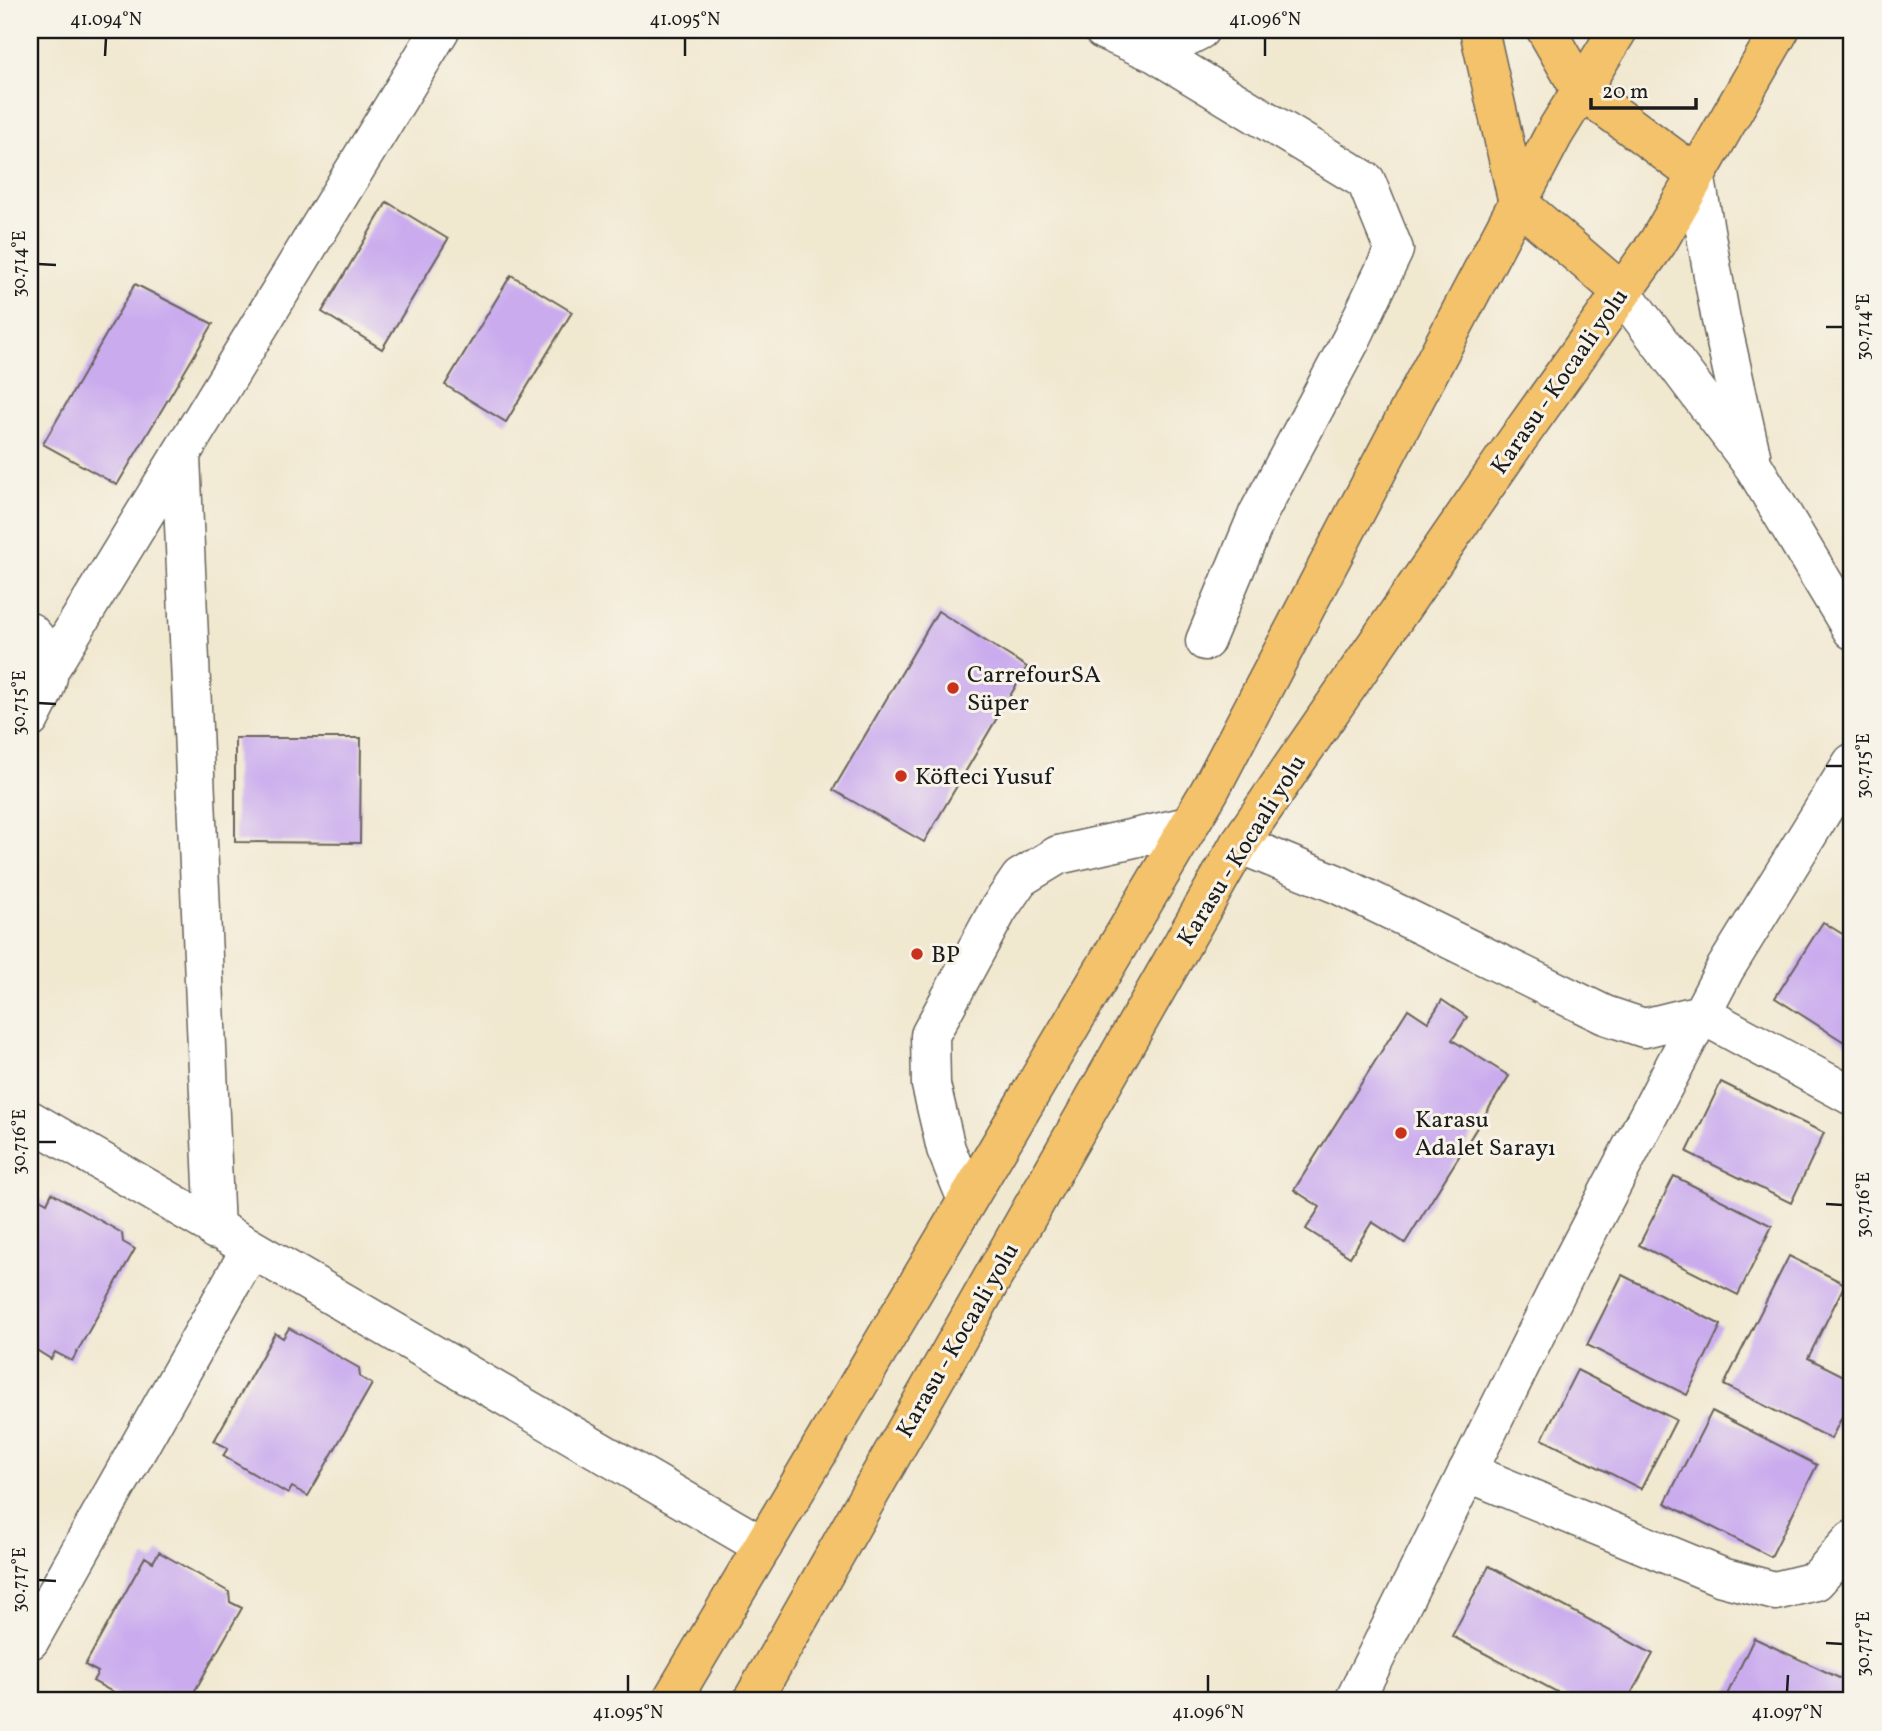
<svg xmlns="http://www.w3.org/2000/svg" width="1882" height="1731" viewBox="0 0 1882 1731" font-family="Vollkorn,serif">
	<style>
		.building { fill: #caacee }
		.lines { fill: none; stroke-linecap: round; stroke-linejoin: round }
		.minor-casing { stroke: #67635b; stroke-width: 41 }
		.major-casing { stroke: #67635b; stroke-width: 41 }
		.highway-casing { stroke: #67635b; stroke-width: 41 }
		.minor { stroke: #fff; stroke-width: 38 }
		.major { stroke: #f4c26a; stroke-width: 38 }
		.highway { stroke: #f4c26a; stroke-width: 38 }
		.ticks { fill: none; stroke: #1c1c1c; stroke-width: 2.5 }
		.poi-dot { fill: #c8321e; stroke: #f7f3e8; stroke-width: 2.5 }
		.labels { text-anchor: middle; stroke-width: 6; stroke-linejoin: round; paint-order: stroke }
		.street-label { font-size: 24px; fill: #1c1c1c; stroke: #f7f3e8 }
		.poi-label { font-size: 24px; fill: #1c1c1c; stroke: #f7f3e8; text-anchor: start }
		.neatline { fill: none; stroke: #1c1c1c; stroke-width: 2.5 }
		.ticks-label { font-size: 18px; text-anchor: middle; fill: #1c1c1c }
	</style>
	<rect width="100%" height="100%" fill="#f7f3e8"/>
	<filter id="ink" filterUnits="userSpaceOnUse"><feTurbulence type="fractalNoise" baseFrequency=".0143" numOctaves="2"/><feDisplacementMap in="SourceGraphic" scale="14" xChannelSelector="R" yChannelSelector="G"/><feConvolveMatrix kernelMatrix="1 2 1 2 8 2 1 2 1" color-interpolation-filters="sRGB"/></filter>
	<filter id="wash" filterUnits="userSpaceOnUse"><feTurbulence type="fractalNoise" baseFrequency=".00686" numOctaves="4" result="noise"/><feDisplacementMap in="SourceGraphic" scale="28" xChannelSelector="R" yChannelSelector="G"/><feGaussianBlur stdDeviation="1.57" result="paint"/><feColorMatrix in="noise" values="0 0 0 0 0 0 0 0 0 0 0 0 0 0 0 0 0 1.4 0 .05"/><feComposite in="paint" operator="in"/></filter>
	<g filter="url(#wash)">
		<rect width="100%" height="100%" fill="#f1e8d0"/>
		<g id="blocks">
			<path class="building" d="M387,202L448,239L382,349L322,312Z
				M511,275L572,312L506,422L445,385Z
				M135,284L213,324L117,485L43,444Z
				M938,611L1027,667L924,842L833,790Z
				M235,738H361L360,843L235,842Z
				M1852,869V889L1844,884Z
				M1823,922L1852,940V1047L1775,998Z
				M1442,1000L1467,1017L1452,1040L1509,1076L1405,1243L1372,1222L1350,1257L1306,1229L1320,1207L1294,1190L1408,1009L1428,1022Z
				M1721,1082L1824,1133L1791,1203L1687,1152Z
				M1674,1176L1772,1226L1738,1295L1639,1245Z
				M52,1193L122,1233L123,1242L135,1249L72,1361L55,1352L51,1359L30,1346V1213L38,1198L47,1203Z
				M1789,1256L1845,1284L1808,1358L1852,1380V1397L1831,1439L1724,1385Z
				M1622,1275L1721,1325L1687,1395L1587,1345Z
				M289,1328L359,1368L360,1377L372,1384L308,1496L292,1487L288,1494L223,1456L228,1448L214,1441L275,1333L283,1338Z
				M1577,1370L1676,1420L1641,1489L1542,1439Z
				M1712,1411L1817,1465L1771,1557L1665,1503Z
				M159,1552L229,1592L230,1602L242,1608L189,1701H129L93,1681L98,1672L85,1665L145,1557L153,1562Z
				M1489,1566L1653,1654L1627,1701H1574L1452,1636Z
				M1754,1638L1852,1684V1701H1724Z"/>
		</g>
	</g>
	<g filter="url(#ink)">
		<use href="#blocks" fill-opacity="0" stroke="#67635b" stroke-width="2"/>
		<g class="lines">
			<defs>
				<path id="minor" d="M1103,30L1155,53L1366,181L1394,250L1352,338L1258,514L1205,641
					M1155,53L1200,30
					M1695,174L1721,320L1751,455
					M1622,292L1754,467L1852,630
					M181,456L215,1230
					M30,632C61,664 48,684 30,719
					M51,667L440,30
					M1239,844L1339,885L1605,1015L1644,1028L1701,1014L1852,1096
					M30,1120L763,1546
					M967,1200L946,1149L931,1085L930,1035L998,910L1020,878L1058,855L1188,826
					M1467,1472L1722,1577L1775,1591L1816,1581L1852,1540
					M30,1640L250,1250
					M1354,1701L1570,1265L1725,969L1852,763"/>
				<path id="major" d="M1479,30L1518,203
					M1546,30L1580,89"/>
				<path id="highway" d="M1580,89L1695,174
					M1518,203L1622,292
					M671,1701L1210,790L1554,134L1618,30
					M752,1701L1239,844L1517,440L1658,242L1780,30"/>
			</defs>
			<use href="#minor" class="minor-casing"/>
			<use href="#major" class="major-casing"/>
			<use href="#highway" class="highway-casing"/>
			<use href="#minor" class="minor"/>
			<use href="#major" class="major"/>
			<use href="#highway" class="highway"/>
		</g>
	</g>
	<path class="ticks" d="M105,56L106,38M685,56V38M1265,56V38M38,264L56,265M1826,327H1843M38,703L56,704M1826,766H1843M38,1142H56M1826,1204L1843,1205M38,1580L56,1581M1826,1643L1843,1644M628,1692V1675M1208,1692V1675M1787,1692L1788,1675"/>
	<g class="poi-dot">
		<circle cx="953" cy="688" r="7"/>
		<circle cx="901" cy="776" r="7"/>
		<circle cx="917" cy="954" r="7"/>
		<circle cx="1401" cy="1133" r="7"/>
	</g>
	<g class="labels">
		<g class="street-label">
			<text transform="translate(1559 381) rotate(-55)" y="8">Karasu - Kocaali yolu</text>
			<text transform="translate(1241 850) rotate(-58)" y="8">Karasu - Kocaali yolu</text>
			<text transform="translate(957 1340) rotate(-60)" y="8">Karasu - Kocaali yolu</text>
		</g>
		<g class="poi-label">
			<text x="967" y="682">CarrefourSA<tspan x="967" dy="28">Süper</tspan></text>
			<text x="915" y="784">Köfteci Yusuf</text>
			<text x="931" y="962">BP</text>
			<text x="1415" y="1127">Karasu<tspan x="1415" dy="28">Adalet Sarayı</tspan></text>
		</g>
	</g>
	<rect width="1882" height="1731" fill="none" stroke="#f7f3e8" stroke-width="77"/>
	<path d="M1591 98v10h105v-10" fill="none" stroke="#1c1c1c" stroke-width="3.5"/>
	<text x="1602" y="98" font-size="21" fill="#1c1c1c" stroke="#f7f3e8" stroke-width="5" paint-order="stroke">20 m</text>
	<rect x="38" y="38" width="1805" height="1654" class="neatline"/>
	<g class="ticks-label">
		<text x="106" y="25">41.094°N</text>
		<text x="685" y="25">41.095°N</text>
		<text x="1265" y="25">41.096°N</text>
		<text transform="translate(19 264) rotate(-90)" y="6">30.714°E</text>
		<text transform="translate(1863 327) rotate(-90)" y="6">30.714°E</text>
		<text transform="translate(19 703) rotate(-90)" y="6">30.715°E</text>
		<text transform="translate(1863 766) rotate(-90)" y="6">30.715°E</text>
		<text transform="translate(19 1142) rotate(-90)" y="6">30.716°E</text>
		<text transform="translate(1863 1205) rotate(-90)" y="6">30.716°E</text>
		<text transform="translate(19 1580) rotate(-90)" y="6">30.717°E</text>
		<text transform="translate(1863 1644) rotate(-90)" y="6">30.717°E</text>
		<text x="628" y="1718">41.095°N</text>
		<text x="1208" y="1718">41.096°N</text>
		<text x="1787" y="1718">41.097°N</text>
	</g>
</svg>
